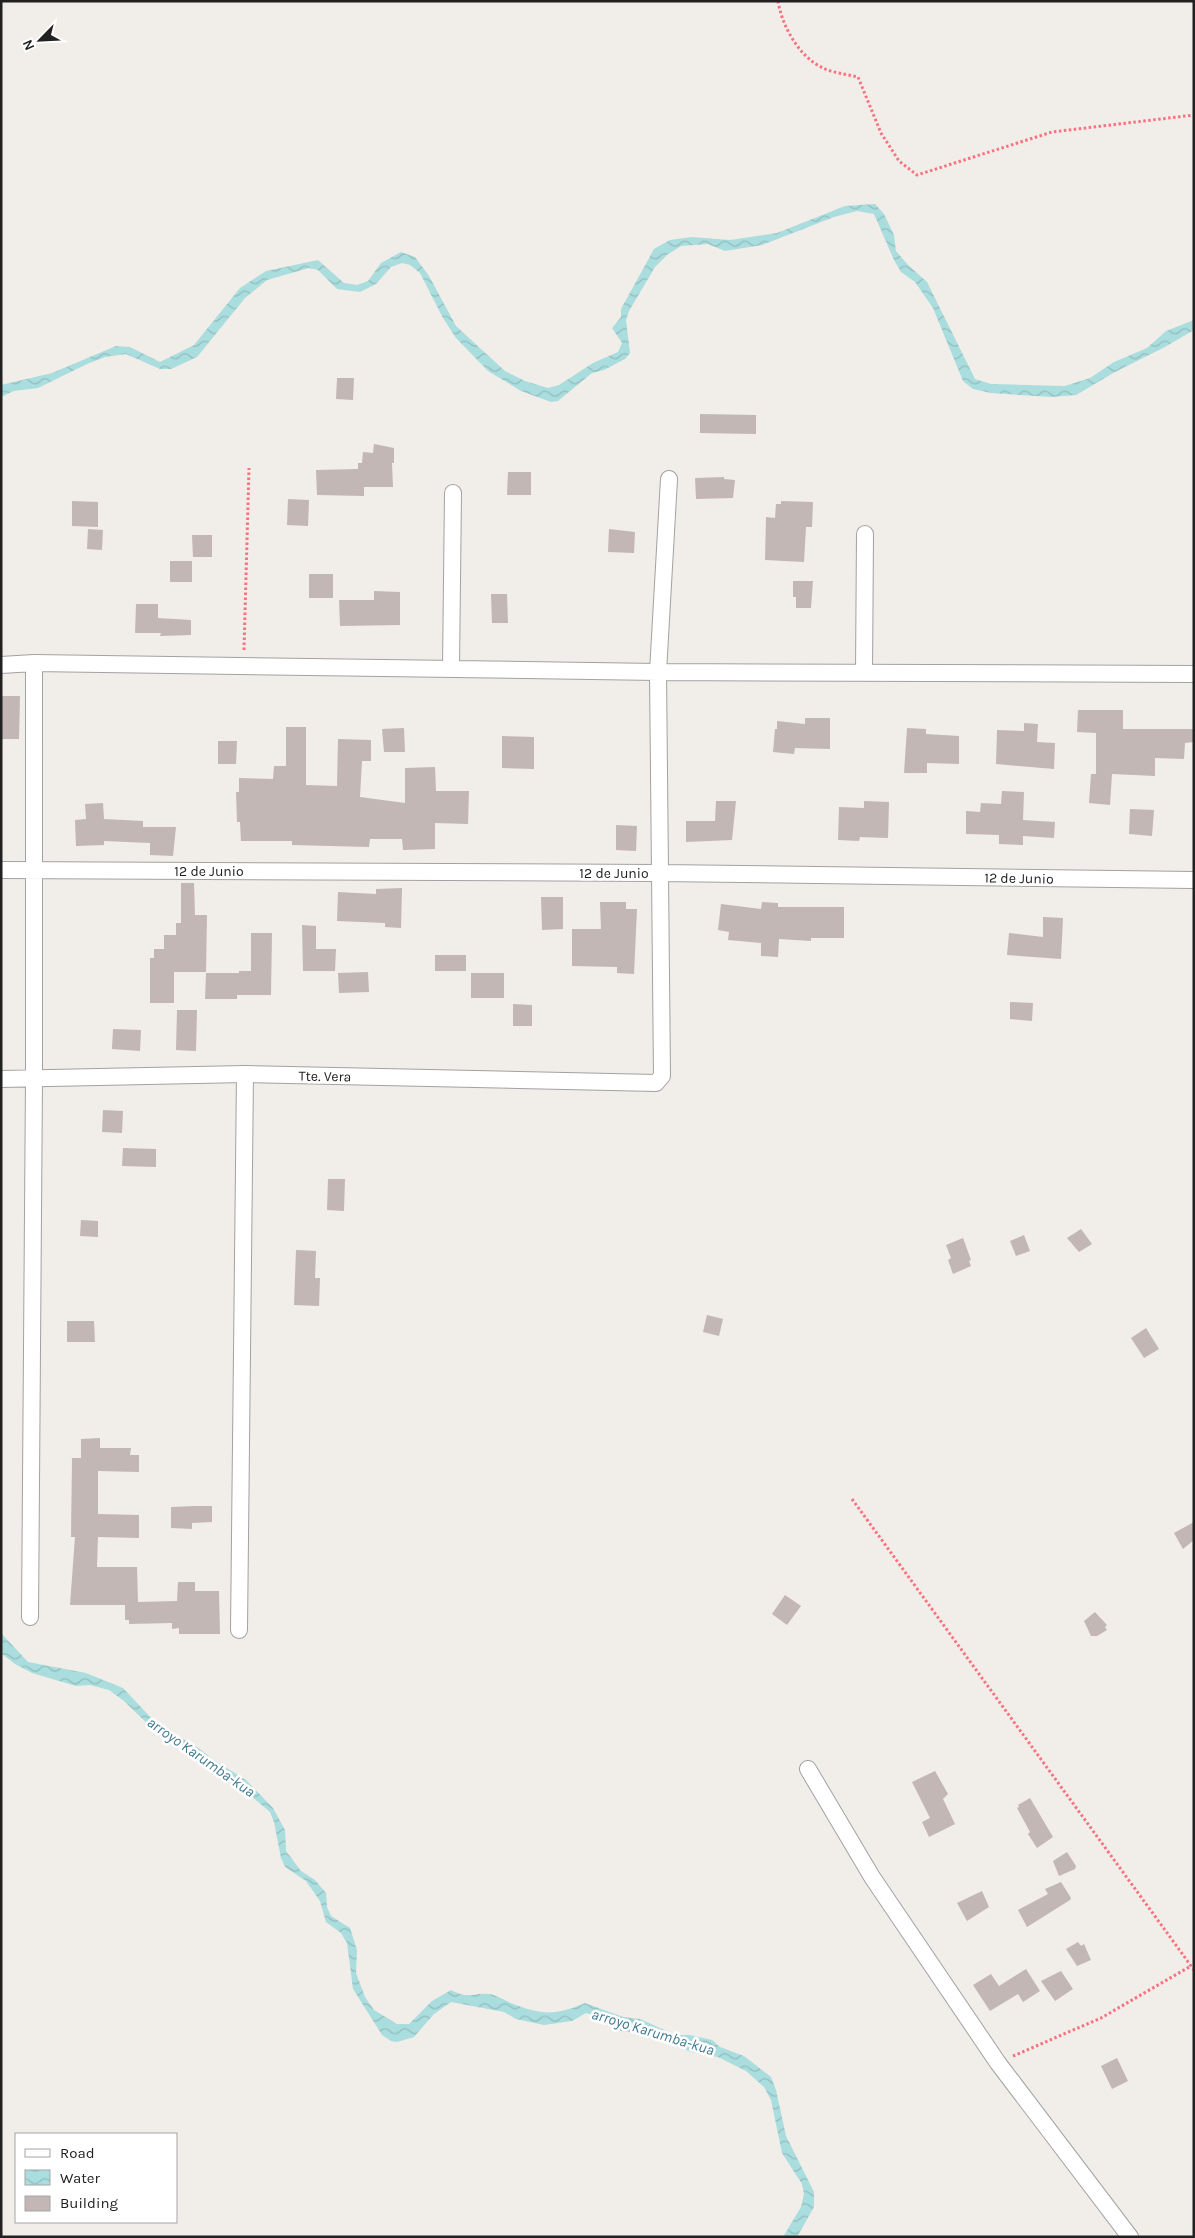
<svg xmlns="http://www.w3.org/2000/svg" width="1195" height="2238" viewBox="0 0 1195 2238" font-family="Karla,sans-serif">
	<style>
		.water { fill: url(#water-waves) }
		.building { fill: #c2b7b5 }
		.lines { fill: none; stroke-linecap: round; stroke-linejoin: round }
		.street-casing { stroke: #a2a2a2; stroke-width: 18 }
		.path { stroke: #f87281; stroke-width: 3; stroke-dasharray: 2.5 2.5; stroke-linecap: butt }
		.street { stroke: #fff; stroke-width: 16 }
		.labels { text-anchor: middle; stroke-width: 5; stroke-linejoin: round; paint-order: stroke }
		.street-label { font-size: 14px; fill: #212121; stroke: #fff }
		.water-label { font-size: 15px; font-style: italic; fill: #417a91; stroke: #fff }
	</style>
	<defs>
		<pattern id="water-waves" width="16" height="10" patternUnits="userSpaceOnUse" patternTransform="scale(1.25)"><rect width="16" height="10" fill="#aaddde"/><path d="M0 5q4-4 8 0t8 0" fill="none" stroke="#92bdbe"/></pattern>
	</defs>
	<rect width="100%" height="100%" fill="#f1ede8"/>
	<path class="water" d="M875,204L884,214L894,235L896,251L908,265L927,282L975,379L991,384L1065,386L1090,378L1114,362L1147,348L1166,331L1194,320V330L1165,347L1115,372L1076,395L1052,397L991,393L973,389L963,381L933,308L915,282L901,272L894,260L874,214L857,211L834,217L762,245L725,251L708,244L681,246L667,255L655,267L629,311L626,320L630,353L625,359L604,370L592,373L558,401L551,402L521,391L488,371L456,338L443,318L420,273L410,265L402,263L391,267L376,284L360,292L337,289L318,270L309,268L267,280L245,298L197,357L171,369H160L126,354L105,357L87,364L38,388L14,391L1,397V385L52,373L116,346L130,347L160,362L194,345L240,288L266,271L318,260L344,283L357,285L368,281L381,263L401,252L415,257L429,276L456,326L505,371L525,381L548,388L559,385L593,363L618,352L622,343L612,328L621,317V309L654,249L670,240L692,237L730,240L777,233L845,206Z
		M1,1633L28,1662L86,1673L123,1688L155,1722L200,1749L212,1759L246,1780L273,1808L285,1830L286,1851L301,1871L315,1880L326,1893L327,1907L331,1916L350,1928L357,1950L356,1973L365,1997L374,2010L397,2024H409L432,2001L451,1990C470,2000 473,1992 489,1994C496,1995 504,2000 511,2003C541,2015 555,2016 585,2003L623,2017L640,2019L675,2035H689L712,2040L720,2047L744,2056L771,2077L776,2090L786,2136L814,2192V2207L797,2237H783L801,2207L804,2194L802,2184L782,2153L771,2100L764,2087L746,2071L718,2057L691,2052L656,2036L621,2031L596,2016L586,2013L572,2021L544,2025L516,2019L504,2012L451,2002L434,2014L414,2037L397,2042L391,2041L382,2035L353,1989L347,1943L341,1933L326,1922L320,1901L306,1881L285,1867L281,1858L274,1822L270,1812L225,1774L210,1768L188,1750L155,1731L124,1701L109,1690L90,1685L76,1686L32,1673L15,1664L1,1653Z"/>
	<path class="building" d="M337,378H354L353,400L336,399Z
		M700,414L756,415V434L700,433Z
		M374,444L394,448V463H392L393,487H364V496L317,495L316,470L358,469V463H362L363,452L373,453Z
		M508,472H531V495H507Z
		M724,477V479L735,480L733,498L696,499L695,478Z
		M288,499L309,500L308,526L287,525Z
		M72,501L98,502V527L72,526Z
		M781,501L813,502L812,527H806L804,562L765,560L766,517L775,518L776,504H781Z
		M88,529L103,530L102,550L87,549Z
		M609,529L635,532L634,553L608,552Z
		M192,535H212V557H193Z
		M170,561H192V582H170Z
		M309,574H333V598H309Z
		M793,581H813L811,608H796V597H793Z
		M374,591L400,592V625L340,626L339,600H374Z
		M491,594H507L508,623H492Z
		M136,604H158V618L191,620V635L160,636L161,633H135Z
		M1,696H20L19,739H1Z
		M1078,710H1123V729H1194V742L1185,743L1184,759L1155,758V776L1112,774L1110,805L1089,803L1091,774H1096V733L1077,732Z
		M805,718H830V749L795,748L794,754L773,752L775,729H777V721L805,724Z
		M1024,723L1038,724L1037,742L1055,743L1054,769L996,764L997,730L1024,731Z
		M286,727H306V785L337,786L338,739L371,740V761H362L360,797L405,803V768L435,767L436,791H469L468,824L435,823V849L403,850L402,839H370L369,847L292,845V841H241L240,822H237L236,792H239V778L273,779L274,766H286Z
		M404,728L405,752H384L382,729Z
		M907,728L926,729V734L959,736V764L927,763V773H904Z
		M502,736L534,737V769L502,768Z
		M218,741H237L236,764H218Z
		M1002,791L1024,792L1023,820L1055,822L1054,838L1023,836V845L999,844V835L966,834V811L980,812L981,803L1001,804Z
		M716,801H736L732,840L686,842V821H715Z
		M864,801L889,802L888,838L860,837L859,841L838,840L839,807L864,808Z
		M103,803L104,819L143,821V827H176L173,856L150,855V843L104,841V845L76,846L75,820L86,819L85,804Z
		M1130,809L1154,810L1152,836L1129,834Z
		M616,825L637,826L636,851L616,850Z
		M181,883H194L195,915H207L206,972H174V1003H150V958H154V949H164V935H176V923H181Z
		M402,888L401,928L385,927V923L337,921L338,892L376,894V889Z
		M541,897H563V929L542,930Z
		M600,902H626V909H637L634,974L617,973V967L572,966V929H601Z
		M762,902L778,903V907H844V938H811V941L779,939L778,957L761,956V943L728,940L729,932L718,930L721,904L761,909Z
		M1043,917L1063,918L1061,959L1007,955L1009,933L1043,937Z
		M302,925L316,926V949H336L335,971H303Z
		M251,933H272L271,995H237V999H205L206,973H239V971H251Z
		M435,955H466V971H435Z
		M368,972L369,992L339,993L338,973Z
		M471,973H504V998H471Z
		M1010,1002L1033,1003L1032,1021L1010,1019Z
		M513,1004L532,1005V1026H513Z
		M177,1010H197L196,1051L176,1050Z
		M113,1029L141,1030L140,1051L112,1049Z
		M103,1110L123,1111L122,1133L102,1132Z
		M123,1148L156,1149V1167L122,1166Z
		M328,1179H345L344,1211L327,1210Z
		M81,1220L98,1221V1237L80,1236Z
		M1081,1229L1092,1244L1079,1252L1067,1238Z
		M1024,1235L1030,1251L1016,1256L1010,1241Z
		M963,1238L971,1260L969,1261L971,1266L953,1274L948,1260L951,1258L946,1245Z
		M296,1250L316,1251L315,1278H320L319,1306L294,1305Z
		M707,1315L723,1319L719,1336L703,1332Z
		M67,1321H94L95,1342H67Z
		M1146,1328L1159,1349L1144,1358L1131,1338Z
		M100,1438V1448H131L130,1455H139V1472L98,1471V1514L139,1515V1538L98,1537L97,1567H137L138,1602L177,1601L178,1582H195V1591H219L220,1634H179V1628L172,1629V1623L129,1624V1620H125V1605H70L75,1537H71L72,1458H81V1439Z
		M195,1506H212V1522L192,1523V1529L171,1528V1507Z
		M1194,1522V1540L1183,1549L1174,1533Z
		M785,1595L801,1606L787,1625L772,1614Z
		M1095,1612L1107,1625L1105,1627L1107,1630L1097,1636H1091L1084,1621Z
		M935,1771L948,1794L943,1799L955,1824L929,1837L922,1822L930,1818L912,1782Z
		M1030,1798L1053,1837L1037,1848L1028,1834L1030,1832L1017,1808L1019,1807L1018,1805Z
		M1067,1852L1076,1866L1075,1869L1059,1876L1053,1861Z
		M1061,1882L1071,1898L1070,1900L1027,1927L1018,1910L1048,1894L1045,1889Z
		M982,1891L989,1907L967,1921L957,1903Z
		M1078,1942L1081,1946L1084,1944L1091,1960L1077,1966L1066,1949Z
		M1026,1969L1040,1991L1023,2002L1018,1994L990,2011L973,1985L991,1974L999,1986Z
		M1061,1971L1073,1989L1055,2001L1041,1981Z
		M1117,2058L1128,2081L1112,2089L1101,2066Z"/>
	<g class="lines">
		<defs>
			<path id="street" d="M1,665L34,663L658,672L1194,674
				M451,668L453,493
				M864,673L865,534
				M1,870L659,873L1194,880
				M1,1079L245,1074L656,1083L662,1076L658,672L669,479
				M30,1617L34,1079V663
				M239,1630L245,1074
				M808,1769L872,1877L998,2063L1130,2237"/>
		</defs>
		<use href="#street" class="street-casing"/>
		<path class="path" d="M778,1C782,26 799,57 823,68C833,73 846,74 858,77L881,133L899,161L917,175L1052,132L1194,115
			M244,650L249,468
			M852,1499L1194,1970
			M1013,2056L1101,2018L1191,1966"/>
		<use href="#street" class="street"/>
	</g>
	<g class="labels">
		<g class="street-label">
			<text x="209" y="876">12 de Junio</text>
			<text x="614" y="878">12 de Junio</text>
			<text transform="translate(1019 878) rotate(1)" y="5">12 de Junio</text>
			<text transform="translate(325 1076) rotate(1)" y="5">Tte. Vera</text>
		</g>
		<g class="water-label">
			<text transform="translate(201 1757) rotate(35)" y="5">arroyo Karumba-kua</text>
			<text transform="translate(653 2032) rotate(17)" y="5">arroyo Karumba-kua</text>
		</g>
	</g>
	<rect width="1195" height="2238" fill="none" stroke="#212121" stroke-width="5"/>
	<rect x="15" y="2133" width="162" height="90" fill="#ffffff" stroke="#a6a6a6"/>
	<rect x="25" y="2149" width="25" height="8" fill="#ffffff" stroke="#a6a6a6"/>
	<text x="60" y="2158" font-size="15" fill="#212121">Road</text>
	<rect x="25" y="2170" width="25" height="15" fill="url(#water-waves)" stroke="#a6a6a6"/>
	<text x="60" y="2183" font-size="15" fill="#212121">Water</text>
	<rect x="25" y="2196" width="25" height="15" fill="#c2b7b5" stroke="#a6a6a6"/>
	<text x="60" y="2208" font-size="15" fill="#212121">Building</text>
	<g transform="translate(40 40) rotate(246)" stroke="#ffffff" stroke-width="4" paint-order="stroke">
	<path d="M0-4L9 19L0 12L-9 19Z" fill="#212121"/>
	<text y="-8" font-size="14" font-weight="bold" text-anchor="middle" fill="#212121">N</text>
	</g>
</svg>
